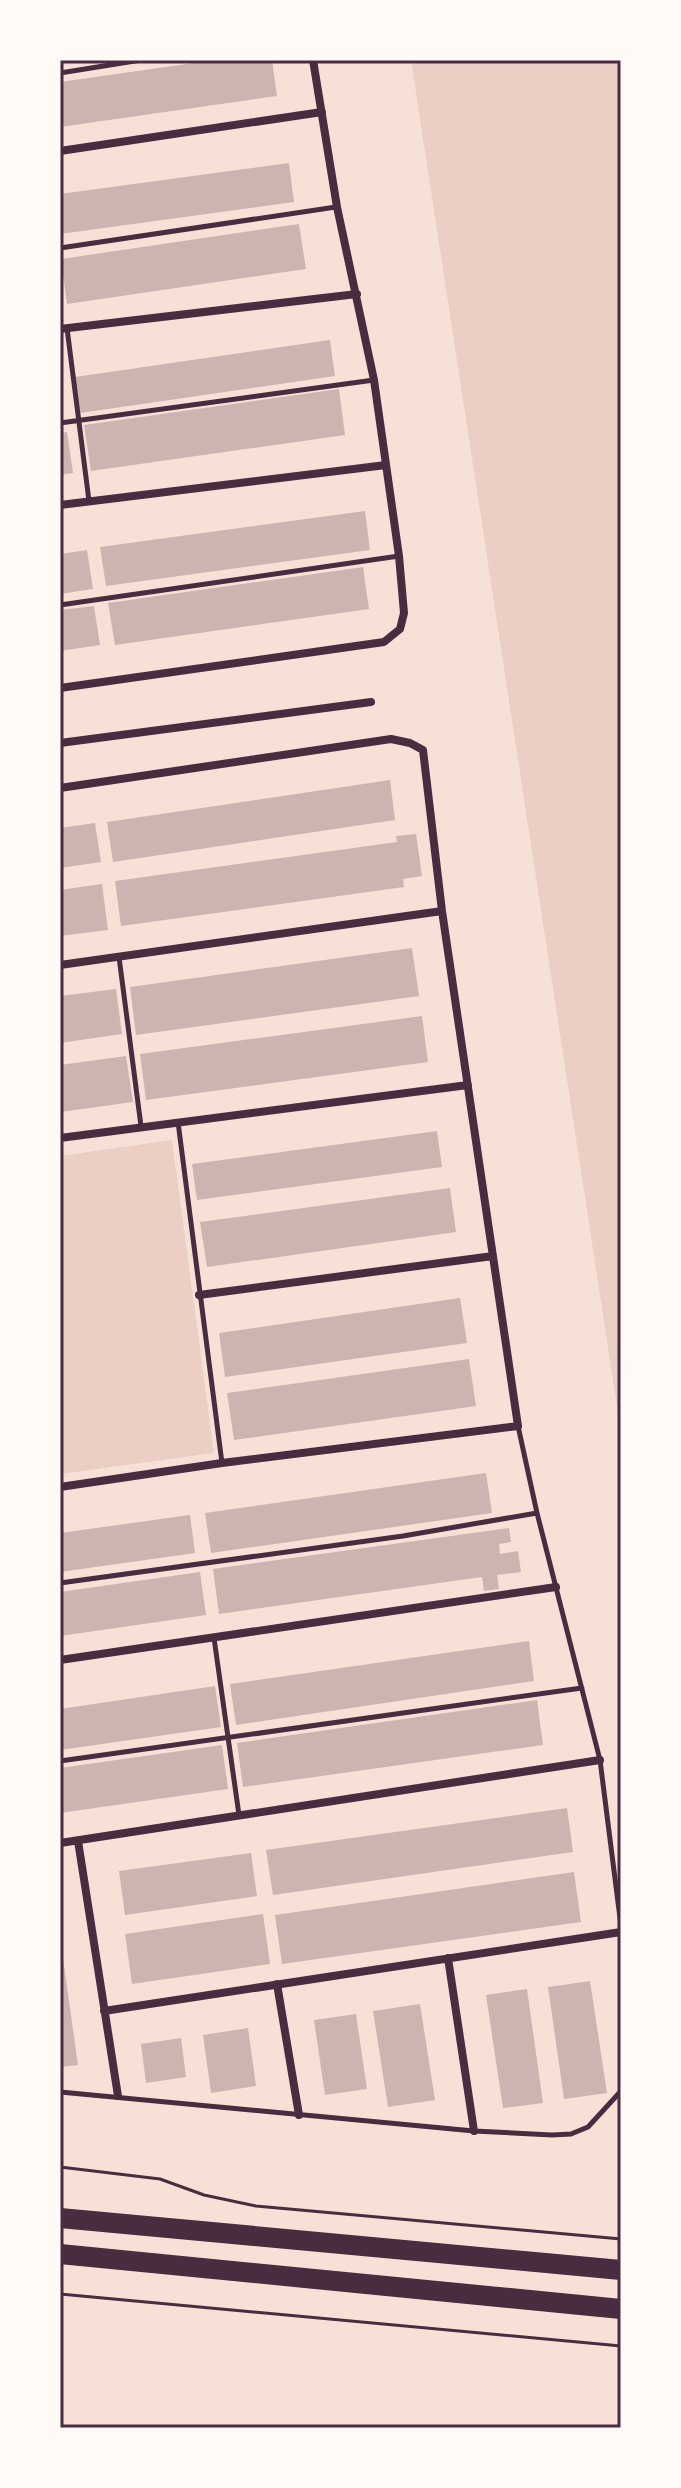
<svg xmlns="http://www.w3.org/2000/svg" width="681" height="2488" viewBox="0 0 681 2488" font-family="Roboto,sans-serif">
	<style>
		.green { fill: #ebcfc5 }
		.building { fill: #ccb4b1 }
		.lines { fill: none; stroke-linecap: round; stroke-linejoin: round }
		.path { stroke: #4a2c40; stroke-width: 3 }
		.service { stroke: #4a2c40; stroke-width: 5 }
		.minor { stroke: #4a2c40; stroke-width: 8 }
		.motorway { stroke: #4a2c40; stroke-width: 20 }
		.neatline { fill: none; stroke: #4a2c40; stroke-width: 3 }
	</style>
	<rect width="100%" height="100%" fill="#f7e1d7"/>
	<path class="green" d="M411,60H621V1433Z
		M172,1140L214,1453L60,1474V1156Z"/>
	<path class="building" d="M215,60H272L277,96L60,127V82Z
		M289,163L294,202L60,234V194Z
		M299,224L306,269L67,304L61,259Z
		M330,340L335,376L80,413L75,377Z
		M339,389L345,435L91,471L84,425Z
		M67,432L73,473L60,475V433Z
		M365,511L370,550L106,586L100,547Z
		M87,550L93,589L60,594V554Z
		M363,567L369,609L115,645L108,603Z
		M94,606L100,645L60,651V610Z
		M390,780L395,820L113,862L107,822Z
		M95,823L101,862L60,868V828Z
		M416,834L422,876L403,879L404,887L121,926L115,881L397,842L396,836Z
		M102,884L108,930L60,936V890Z
		M412,948L419,996L136,1035L130,987Z
		M116,989L122,1034L60,1043V996Z
		M422,1016L428,1062L146,1100L140,1054Z
		M126,1056L133,1102L60,1112V1065Z
		M437,1131L442,1167L197,1200L192,1164Z
		M450,1188L456,1232L207,1267L200,1222Z
		M460,1298L467,1343L225,1377L219,1333Z
		M469,1359L476,1406L234,1440L227,1393Z
		M486,1473L492,1513L211,1553L205,1513Z
		M190,1515L195,1553L60,1572V1533Z
		M509,1528L511,1542L499,1544L500,1554L518,1551L521,1572L497,1575L499,1589L484,1591L482,1577L219,1614L213,1569Z
		M200,1572L206,1615L60,1636V1592Z
		M529,1641L534,1681L236,1725L230,1684Z
		M215,1686L221,1727L60,1750V1709Z
		M537,1700L543,1745L243,1787L237,1743Z
		M222,1745L228,1789L60,1813V1768Z
		M567,1808L573,1852L273,1895L266,1850Z
		M251,1853L257,1896L125,1915L119,1871Z
		M574,1872L581,1922L282,1964L275,1915Z
		M263,1914L270,1964L132,1984L125,1934Z
		M60,1951H62L78,2065L60,2067Z
		M590,1981L607,2093L564,2099L548,1987Z
		M527,1989L543,2103L503,2108L486,1995Z
		M420,2004L435,2100L388,2107L373,2011Z
		M356,2014L367,2089L325,2095L314,2020Z
		M248,2028L256,2086L211,2093L203,2035Z
		M181,2038L186,2077L146,2083L141,2044Z"/>
	<g class="lines">
		<path class="path" d="M60,2167L160,2179L204,2195L256,2206L621,2239
			M60,2294L621,2346"/>
		<path class="service" d="M60,73L141,60
			M60,248L336,207
			M67,328L89,501
			M60,423L374,380
			M60,605L399,556
			M119,957L141,1126
			M178,1122L222,1463
			M518,1426L537,1513L600,1760L621,1926
			M60,1583L403,1536L537,1513
			M214,1638L239,1815
			M60,1761L582,1688
			M60,2092L474,2131L552,2135L571,2134L588,2127L621,2091"/>
		<path class="minor" d="M60,151L322,112
			M60,329L357,294
			M60,505L386,465
			M60,688L384,642L400,629L404,613L399,556L374,380L337,207L313,60
			M60,743L371,702
			M60,788L391,739L410,743L423,750L442,911L518,1426L222,1463L60,1487
			M60,965L442,911
			M60,1138L468,1085
			M199,1295L493,1256
			M60,1660L556,1587
			M78,1841L118,2096
			M60,1843L600,1760
			M448,1958L474,2131
			M277,1984L299,2115
			M104,2011L621,1932"/>
		<path class="motorway" d="M60,2218L621,2270
			M60,2254L621,2309"/>
	</g>
	<rect width="681" height="2488" fill="none" stroke="#fffaf5" stroke-width="124"/>
	<rect x="62" y="62" width="557" height="2364" class="neatline"/>
</svg>
